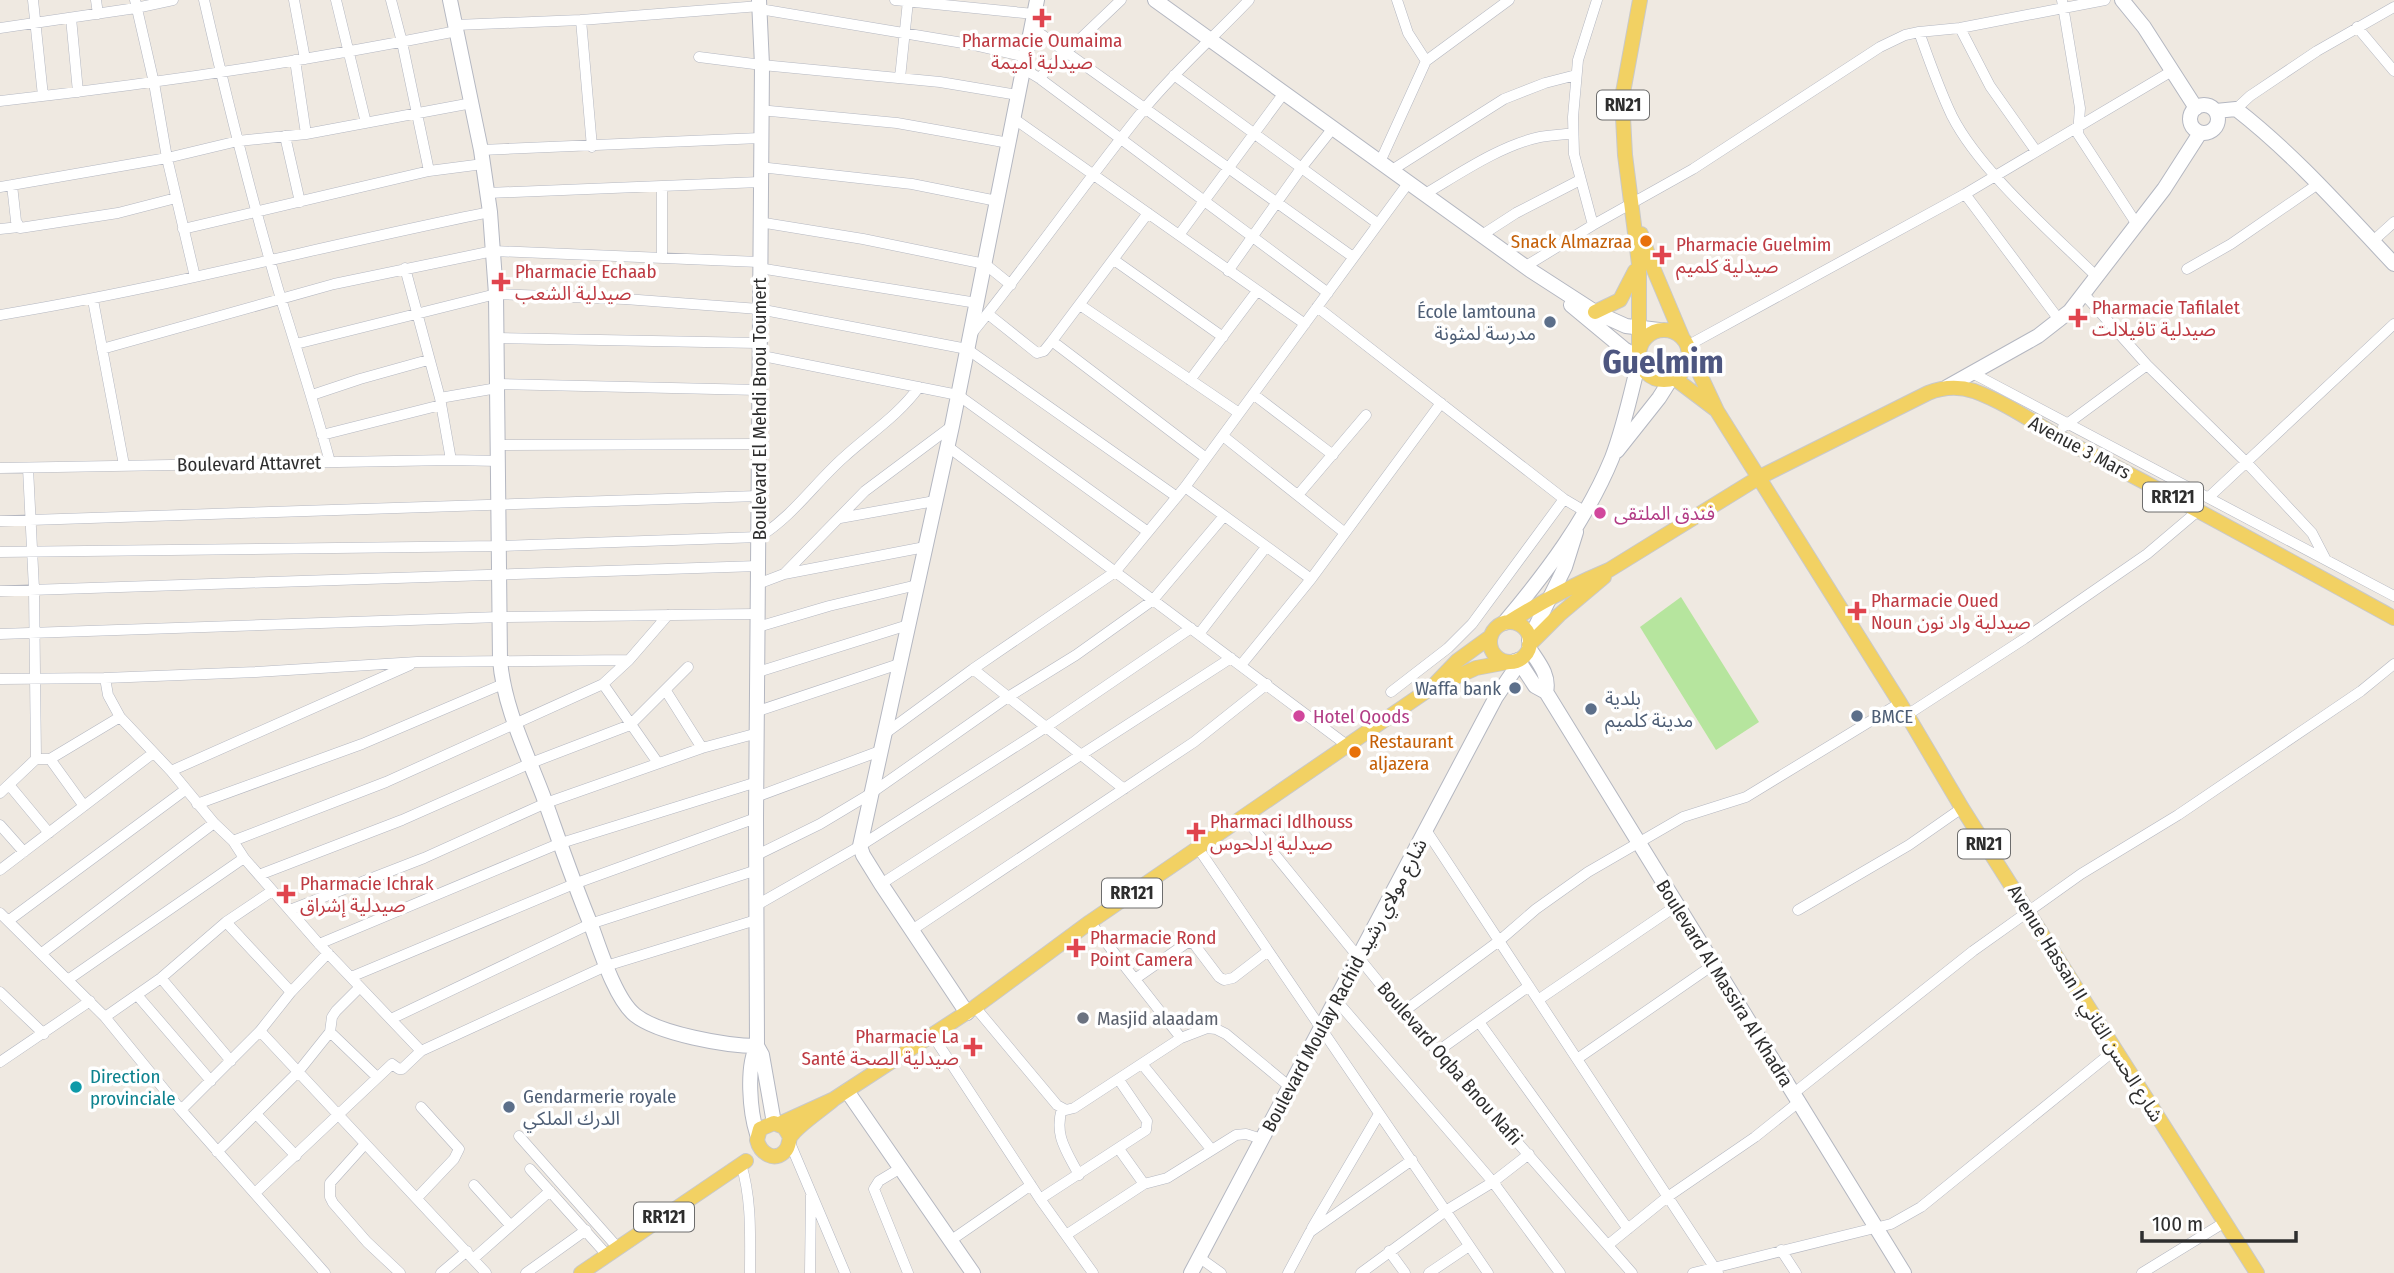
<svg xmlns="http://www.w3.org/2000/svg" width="2394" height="1273" viewBox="0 0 2394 1273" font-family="'Fira Sans Condensed','Noto Sans Arabic',sans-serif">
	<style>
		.green { fill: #b6e59e }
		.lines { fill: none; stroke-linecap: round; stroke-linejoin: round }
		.street-casing { stroke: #b4b7c1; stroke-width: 11 }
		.secondary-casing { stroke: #b4b7c1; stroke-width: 16 }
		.primary-casing { stroke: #c9c9c9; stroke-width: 16 }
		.street { stroke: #fff; stroke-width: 10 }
		.secondary { stroke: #fff; stroke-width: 14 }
		.primary { stroke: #f2d163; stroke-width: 14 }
		.health-dot { fill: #e0444e; stroke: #fff; stroke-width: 2.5 }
		.food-dot { fill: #e8710a; stroke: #fff; stroke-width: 2.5 }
		.service-dot { fill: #5c6f8a; stroke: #fff; stroke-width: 2.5 }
		.hotel-dot { fill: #d1479c; stroke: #fff; stroke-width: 2.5 }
		.worship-dot { fill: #6b7280; stroke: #fff; stroke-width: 2.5 }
		.culture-dot { fill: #0f9aa8; stroke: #fff; stroke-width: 2.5 }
		.labels { text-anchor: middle; stroke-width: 7; stroke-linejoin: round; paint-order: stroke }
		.shield { fill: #fff; stroke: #6d6d6d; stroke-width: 2 }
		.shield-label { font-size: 18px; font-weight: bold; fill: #2e2e2e }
		.health-label { font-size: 19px; fill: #be3a42; stroke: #fff; text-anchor: start }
		.food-label { font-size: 19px; fill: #c56008; stroke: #fff; text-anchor: end }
		.service-label { font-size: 19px; fill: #4e5e75; stroke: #fff; text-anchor: start }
		.street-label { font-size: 19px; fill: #2e2e2e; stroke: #fff }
		.hotel-label { font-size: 19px; fill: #b23c85; stroke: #fff; text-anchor: start }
		.worship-label { font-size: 19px; fill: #5b616d; stroke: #fff; text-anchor: start }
		.culture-label { font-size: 19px; fill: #0d838f; stroke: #fff; text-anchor: start }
		.town-label { font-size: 33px; font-weight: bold; fill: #4d5680; stroke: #fff }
	</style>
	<rect width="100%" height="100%" fill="#efe9e1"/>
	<path class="green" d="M1681,597L1759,722L1716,750L1640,627Z"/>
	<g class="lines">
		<defs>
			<path id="street" d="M33,0L43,96
				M96,0L98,14
				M135,0L154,83L167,158L195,277
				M204,0C227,100 252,201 281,299C298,353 315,407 330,462
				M294,0L305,59
				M336,0L366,123
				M391,0L402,42L429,171
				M895,0L1034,14
				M1397,0L1408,33L1426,61
				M2062,0L2080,108L2078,134L2136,223
				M760,9L969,44L1026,57
				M71,18L78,92
				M581,20L592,147
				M456,25L581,20L760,6
				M1031,27L1353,257
				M2357,27L2394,71
				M0,28L136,8L173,0
				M1960,28L1990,86L2036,151
				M1919,32C1929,60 1939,89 1952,116C1980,171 2051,232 2096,276
				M699,57L762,65L940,82L1018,95
				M295,60L306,134
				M1024,69L1039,78L1328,293
				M1174,75L1377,223
				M900,78L908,1
				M1039,78L1121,0
				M0,101C154,84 306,61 457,31
				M2236,109L2250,96L2317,51L2394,7
				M760,110L897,123L1009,143
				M1013,118L1305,324
				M285,136L300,202
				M481,150L760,138
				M1380,162L1426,61L1509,0
				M760,167L912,184L997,201
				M1392,170L1504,99L1545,83L1576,75
				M12,185L16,221L20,228L118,213L176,198
				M662,186V257
				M0,187L167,158L238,141L306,134L472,103
				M488,193L760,182
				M1425,194C1459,174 1501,145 1540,137C1551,135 1562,135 1573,133
				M1965,194L2060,321
				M1148,213L1052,341L1206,458
				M759,222L863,239L985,264L1011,285
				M1593,225L1574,154L1573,117L1578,60L1597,0
				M0,229L19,227
				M183,229L429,171L483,164
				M1179,235L1284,93
				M1482,235L1516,213L1580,180
				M2373,241L2394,222
				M1114,260L1223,337
				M1526,266L1593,225L1693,169L1880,47L1905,35L1919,32L1960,28L2105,0
				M405,268L440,398L451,460
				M759,268L977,303
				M2187,269L2231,244L2318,184
				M1228,271L1302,167L1333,128
				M2083,293L2147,365L2247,463L2312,533L2326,560
				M93,300L124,465
				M1080,305L1239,413
				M1317,307L1564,499L1586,512
				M988,314L1037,353L1044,351L1052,341
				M0,315C165,288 326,245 490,212
				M972,333C1032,259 1086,181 1145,108C1177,69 1215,36 1249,0
				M496,338L758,343
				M296,344L496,294L625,299L759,309L967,349L1177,497
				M1687,346L1965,194L2172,71
				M102,349L334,284L493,251L759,262
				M758,355L958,395L1148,532
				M1974,374L2394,596
				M1190,380L1257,291
				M497,384L759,390
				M1253,394L1333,455
				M312,395L360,379L428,360
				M440,398L497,388
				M2063,427L2147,365
				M322,435L441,405
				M1223,436L1345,533
				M498,445L758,444
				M947,446L1348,746
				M0,468L451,460L499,461
				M1185,487L1311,579
				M1298,495L1366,415
				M2209,497L2394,324
				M840,518L935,501
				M0,521L758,496
				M0,552L500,546L759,537C792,517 814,484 843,458C869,434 898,416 919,387
				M784,574L865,491L952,426
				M758,584L784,574L925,547
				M0,591L758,566
				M758,627L829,606L917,585
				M0,634L500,617L757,614
				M1199,634L1266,547
				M1241,665L1311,579L1441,403
				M973,669L1124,789
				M758,672L908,625
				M105,678L108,695L120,717L171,771L214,823L233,841L244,858L319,944L421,1051
				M0,679L105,678L256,672L417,662L629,660L668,615
				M603,684L658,763
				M666,691L702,748
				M1391,692L1448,648L1472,624L1564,499
				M758,711L899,664
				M1907,715L2024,639L2147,554L2199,510
				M883,735L973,669L1115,572L1185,487L1409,182
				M36,759H50L120,717
				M50,759L84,806
				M171,771L410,665
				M10,786L49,833
				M0,793L36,759L34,589L28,468
				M756,797L880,751
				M197,804L362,744L503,684
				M1245,818L1403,1012L1632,1273
				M0,825L24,852
				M1426,830L1718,1273
				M233,841L386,782L603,684L629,660
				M1198,848L1488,1273
				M757,855L820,824L870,794L1008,697L1076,655L1153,600L1224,516
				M0,870L152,754
				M259,875L402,820L531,763L630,725L688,667
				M881,884L1231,658
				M757,905L860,846L1046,727L1191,628
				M290,910L424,858L546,803L702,748L758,733
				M1798,910L1909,845L1962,808
				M0,913L105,1017L181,1110L325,1273
				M8,921L185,790
				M226,922L291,992
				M1090,922L1181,1038
				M912,930L1194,742L1267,684
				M319,944L558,844L757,782
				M42,953L214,823
				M351,977L574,884L756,818
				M161,978L231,1061
				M69,979L244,858
				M1135,979L1188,942L1194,944L1219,977L1224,980L1233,978L1268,951
				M0,992L44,1034
				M137,995L211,1081
				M1336,1000L1493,1182L1560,1273
				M1538,1000L1676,906
				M975,1007L1057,1105L1066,1110L1074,1108L1181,1038L1207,1028L1216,1029L1226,1034L1290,1087
				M1403,1012L1499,941L1536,909L1588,872L1683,817L1746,797L1900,703
				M105,1017L161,978L226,922L272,891
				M391,1019L590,924L757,870
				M1479,1022L1628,1229
				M260,1031L486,1273
				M330,1032L377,1077
				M933,1036L1040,1199L1093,1273
				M1438,1051L1529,986
				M1577,1059L1713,965
				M0,1062L90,1001
				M1142,1064L1211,1149
				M1794,1093L1973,951L2081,874L2178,815L2361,691L2394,664
				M1062,1108C1054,1136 1066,1150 1079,1175
				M181,1110L260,1031L291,992L328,953
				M257,1115L296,1156
				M519,1136L618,1248
				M790,1143L845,1273
				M365,1144L330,1183V1197L333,1203L367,1242L400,1273
				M1119,1149L1144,1184
				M217,1152L298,1072L330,1032L332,1017L336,1011L360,987
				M741,1164C752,1200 750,1236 750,1273
				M530,1169L607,1255
				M899,1169L879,1181L874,1189L908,1273
				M474,1185L510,1225
				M255,1193L392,1064L399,1069H402L421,1051L606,966L756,920
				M417,1198L454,1159L459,1149L421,1107
				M1040,1199L1146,1130L1147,1121L1119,1080
				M1312,1228L1379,1114
				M1066,1235L1144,1184L1167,1178L1236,1135L1246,1134L1262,1139
				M950,1241L1031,1185
				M1608,1245L1666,1198L1755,1137L1800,1101
				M1781,1250L1796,1273
				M1389,1251L1405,1273
				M1200,1258L1221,1273
				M473,1259L550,1191
				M441,1273L467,1251
				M526,1273L586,1230
				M810,1273L811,1195
				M1288,1273L1310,1232L1412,1160
				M1361,1273L1447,1210L1493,1182L1529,1154
				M1429,1273L1469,1246
				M1693,1273L1891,1224L1921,1207L2116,1049
				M2142,1273L2225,1222"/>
			<path id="secondary" d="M450,0L481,150L490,212L496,294L500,660C504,709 528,755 545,801C560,843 574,884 591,925C600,949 615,999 635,1015C659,1034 727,1046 757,1046
				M1155,0L1530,270L1595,312L1626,326L1659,330
				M2122,0L2144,27L2196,108
				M2190 119a14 14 0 1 1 28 0a14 14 0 1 1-28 0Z
				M2216,111L2236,109C2294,154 2343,210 2394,264
				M1571,305L1624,349L1638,357
				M1947,387L2038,336L2070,311L2164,189L2200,133
				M1617,451L1659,398L1671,379
				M1504,623C1546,573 1587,519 1612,458C1624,427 1631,393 1639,361
				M1529,640L1565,567L1576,532
				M1529,648C1538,662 1550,675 1546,692
				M1518,660L1535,686L1546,692L1904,1273
				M967,1013L881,884L863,855L860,846L952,426L1037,0
				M757,1046L762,1055L774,1123
				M847,1091L973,1273
				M757,1134C750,1112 746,1067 757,1046L756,818L762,65L759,0
				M1191,1273L1496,697L1513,672L1515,661"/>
			<path id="primary" d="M1641,234L1651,263L1683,339
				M1595,312L1620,300L1635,271
				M1639 355a25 25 0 1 1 50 0a25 25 0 1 1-50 0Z
				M1688,349L1717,411L1900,703L1962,808L2257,1273
				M1639,351V264L1625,155L1622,98L1640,0
				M1674,378L1715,409
				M1509,622C1541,602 1573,585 1609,570L1758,478L1928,393C1943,387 1958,386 1974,391C2012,405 2045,431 2081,449C2187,503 2290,561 2394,618
				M1490 642a20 20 0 1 1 40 0a20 20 0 1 1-40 0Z
				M1529,645L1559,615L1604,577
				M1432,687L1457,661L1490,637
				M834,1099L975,1007L1090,922L1431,688L1476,668L1508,662
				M779,1124L834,1099C824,1108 797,1126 791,1136C788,1140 790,1146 785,1151C775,1163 760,1153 757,1140L760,1129L774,1123L784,1127L790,1137
				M581,1273L746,1161"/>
		</defs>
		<use href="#street" class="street-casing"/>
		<use href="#secondary" class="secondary-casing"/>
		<use href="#primary" class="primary-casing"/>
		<use href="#street" class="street"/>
		<use href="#secondary" class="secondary"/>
		<use href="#primary" class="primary"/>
	</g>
	<g class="health-dot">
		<path d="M1038.5 7.5h7v7h7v7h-7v7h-7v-7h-7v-7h7z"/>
		<path d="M1658.5 244.5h7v7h7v7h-7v7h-7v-7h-7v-7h7z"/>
		<path d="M497.5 271.5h7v7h7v7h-7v7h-7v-7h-7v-7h7z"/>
		<path d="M2074.5 307.5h7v7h7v7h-7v7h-7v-7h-7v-7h7z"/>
		<path d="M1853.5 600.5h7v7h7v7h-7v7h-7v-7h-7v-7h7z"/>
		<path d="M1192.5 821.5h7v7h7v7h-7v7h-7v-7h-7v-7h7z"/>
		<path d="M282.5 883.5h7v7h7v7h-7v7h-7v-7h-7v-7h7z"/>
		<path d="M1072.5 937.5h7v7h7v7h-7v7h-7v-7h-7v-7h7z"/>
		<path d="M969.5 1036.5h7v7h7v7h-7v7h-7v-7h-7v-7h7z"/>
	</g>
	<g class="food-dot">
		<circle cx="1646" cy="241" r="7"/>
		<circle cx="1355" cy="752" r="7"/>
	</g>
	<g class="service-dot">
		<circle cx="1550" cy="322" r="7"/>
		<circle cx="1515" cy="688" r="7"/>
		<circle cx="1591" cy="709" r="7"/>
		<circle cx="1857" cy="716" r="7"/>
		<circle cx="509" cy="1107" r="7"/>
	</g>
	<g class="hotel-dot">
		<circle cx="1600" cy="513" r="7"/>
		<circle cx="1299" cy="716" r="7"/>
	</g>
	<circle class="worship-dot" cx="1083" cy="1018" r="7"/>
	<circle class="culture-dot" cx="76" cy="1087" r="7"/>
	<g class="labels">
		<g class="shield">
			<rect x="1597" y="90.5" width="52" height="29" rx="5"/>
			<rect x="2143" y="482.5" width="60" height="29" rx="5"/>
			<rect x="1958" y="829.5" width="52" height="29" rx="5"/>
			<rect x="1102" y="878.5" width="60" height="29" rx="5"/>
			<rect x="634" y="1202.5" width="60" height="29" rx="5"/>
		</g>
		<g class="shield-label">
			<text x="1623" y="111">RN21</text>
			<text x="2173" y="503">RR121</text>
			<text x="1984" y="850">RN21</text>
			<text x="1132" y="899">RR121</text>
			<text x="664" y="1223">RR121</text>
		</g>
		<g class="health-label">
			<text x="1042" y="47" text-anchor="middle">Pharmacie Oumaima<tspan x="1042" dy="22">صيدلية أميمة</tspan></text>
			<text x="1676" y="251">Pharmacie Guelmim<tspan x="1676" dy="22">صيدلية كلميم</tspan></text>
			<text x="515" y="278">Pharmacie Echaab<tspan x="515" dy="22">صيدلية الشعب</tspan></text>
			<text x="2092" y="314">Pharmacie Tafilalet<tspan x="2092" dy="22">صيدلية تافيلالت</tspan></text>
			<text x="1871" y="607">Pharmacie Oued<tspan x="1871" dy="22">Noun صيدلية واد نون</tspan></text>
			<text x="1210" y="828">Pharmaci Idlhouss<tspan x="1210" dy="22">صيدلية إدلحوس</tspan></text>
			<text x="300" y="890">Pharmacie Ichrak<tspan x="300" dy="22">صيدلية إشراق</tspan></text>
			<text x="1090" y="944">Pharmacie Rond<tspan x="1090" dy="22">Point Camera</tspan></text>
			<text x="959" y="1043" text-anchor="end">Pharmacie La<tspan x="959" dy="22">Santé صيدلية الصحة</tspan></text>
		</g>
		<g class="food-label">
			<text x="1632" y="248">Snack Almazraa</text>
			<text x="1369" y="748" text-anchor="start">Restaurant<tspan x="1369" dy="22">aljazera</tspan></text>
		</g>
		<g class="service-label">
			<text x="1536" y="318" text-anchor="end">École lamtouna<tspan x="1536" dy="22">مدرسة لمثونة</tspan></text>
			<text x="1501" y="695" text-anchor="end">Waffa bank</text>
			<text x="1605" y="705">بلدية<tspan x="1605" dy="22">مدينة كلميم</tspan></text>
			<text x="1871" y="723">BMCE</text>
			<text x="523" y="1103">Gendarmerie royale<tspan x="523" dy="22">الدرك الملكي</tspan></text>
		</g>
		<g class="street-label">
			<text transform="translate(759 409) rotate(-90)" y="7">Boulevard El Mehdi Bnou Toumert</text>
			<text transform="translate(2080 447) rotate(28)" y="7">Avenue 3 Mars</text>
			<text transform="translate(249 463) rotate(-1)" y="7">Boulevard Attavret</text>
			<text transform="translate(1725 983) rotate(58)" y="7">Boulevard Al Massira Al Khadra</text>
			<text transform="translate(1344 985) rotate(-62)" y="7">Boulevard Moulay Rachid شارع مولاي رشيد</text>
			<text transform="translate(2086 1003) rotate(58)" y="7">Avenue Hassan II شارع الحسن الثاني</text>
			<text transform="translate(1450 1063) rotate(49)" y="7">Boulevard Oqba Bnou Nafii</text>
		</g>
		<g class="hotel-label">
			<text x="1614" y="520">فندق الملتقى</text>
			<text x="1313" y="723">Hotel Qoods</text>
		</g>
		<g class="worship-label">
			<text x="1097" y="1025">Masjid alaadam</text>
		</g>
		<g class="culture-label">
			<text x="90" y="1083">Direction<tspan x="90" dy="22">provinciale</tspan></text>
		</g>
		<g class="town-label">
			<text x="1663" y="373">Guelmim</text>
		</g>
	</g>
	<path d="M2142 1231v10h154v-10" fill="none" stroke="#2e2e2e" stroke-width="3.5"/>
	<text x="2152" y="1231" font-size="21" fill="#2e2e2e" stroke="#ffffff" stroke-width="5" paint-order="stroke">100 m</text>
</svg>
